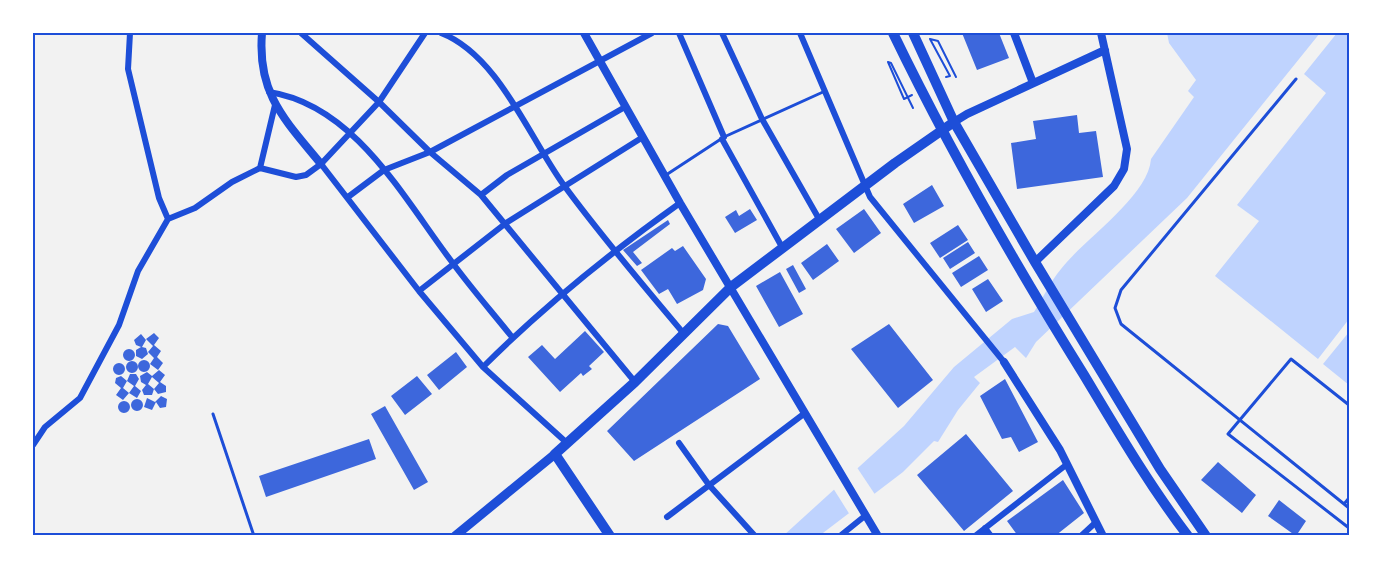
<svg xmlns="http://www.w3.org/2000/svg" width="1382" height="569" viewBox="0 0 1382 569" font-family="'Fira Sans Condensed',sans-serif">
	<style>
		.water { fill: #bfd3fe }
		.pier { fill: #f2f2f2 }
		.building { fill: #3d67dc; fill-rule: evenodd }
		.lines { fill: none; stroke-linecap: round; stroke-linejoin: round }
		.path { stroke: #1d4ed8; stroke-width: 2 }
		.service { stroke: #1d4ed8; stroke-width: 3 }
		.minor { stroke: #1d4ed8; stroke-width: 6 }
		.tertiary { stroke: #1d4ed8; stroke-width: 8 }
		.secondary { stroke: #1d4ed8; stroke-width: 9 }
		.primary { stroke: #1d4ed8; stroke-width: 10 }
		.trunk { stroke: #1d4ed8; stroke-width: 10 }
		.neatline { fill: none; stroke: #1d4ed8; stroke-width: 2 }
	</style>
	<rect width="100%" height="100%" fill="#f2f2f2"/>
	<path class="water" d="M1167,33H1320L1187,198L1036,342L1026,358L1015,347L974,377L980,383L958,410L938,442L934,441L903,472L819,536H783L904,426L954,367L1012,319L1034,312C1043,298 1050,282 1061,269C1084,239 1148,197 1151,159L1194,97L1188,91L1196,80L1169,43Z
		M1337,33H1349V319L1318,359L1215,276L1259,221L1237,205L1326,93L1304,74Z
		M1349,332V385L1323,364Z"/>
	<path class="pier" d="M856,466L876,496L850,515L833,488Z"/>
	<path class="building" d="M962,33H999L1009,58L977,70Z
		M1077,115L1079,133L1096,131L1103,177L1017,189L1011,143L1036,139L1033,121Z
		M932,185L944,206L914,223L903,204Z
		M750,209L757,220L735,233L725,217L736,210L739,216Z
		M864,209L881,233L854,253L836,229Z
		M668,220L670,224L633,252L642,263L637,266L623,250Z
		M958,225L968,240L940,258L930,243Z
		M968,242L975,253L950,269L943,258Z
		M827,244L839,261L813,280L801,263Z
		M683,246L706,279L703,290L677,304L668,289L659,294L641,270L672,248L675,251Z
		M979,256L988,270L961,287L952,273Z
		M793,265L806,289L799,293L786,269Z
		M780,272L803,314L779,327L756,286Z
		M988,279L1003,301L986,312L972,289Z
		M718,324L728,326L760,379L634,461L607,431Z
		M889,324L933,380L898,408L851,349Z
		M585,331L604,352L589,366L592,369L583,376L581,373L560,392L528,357L542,345L555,359Z
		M154,333L159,338L154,345L161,351L157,357L163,363L158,370L150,364L154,358L148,352L153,346L146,339Z
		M141,334L146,340L142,347L146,348L148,354L142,359L136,356V350L141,347L136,345L134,340Z
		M123 355a6 6 0 1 1 12 0a6 6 0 1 1-12 0Z
		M456,352L467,367L439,390L427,375Z
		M138 366a6 6 0 1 1 12 0a6 6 0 1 1-12 0Z
		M126 367a6 6 0 1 1 12 0a6 6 0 1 1-12 0Z
		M113 369a6 6 0 1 1 12 0a6 6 0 1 1-12 0Z
		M159,370L165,375L160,382L166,386V392L158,394L154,389L152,395H144L142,390L146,385L141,382L140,376L147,372L152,376ZM152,377L159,383L154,389L148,384Z
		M130,374H136L139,379L135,386L141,391L137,398L129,393L134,386L127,381Z
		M121,376L127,381L123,388L129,393L123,400L116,395L121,388L115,383L116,378Z
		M417,376L432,394L405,415L391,396Z
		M1005,379L1038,442L1019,452L1011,437L1002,439L980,396Z
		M161,396L167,399L166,407L160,408L156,402L152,410L144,407L147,398L155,402Z
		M131 405a6 6 0 1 1 12 0a6 6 0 1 1-12 0Z
		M118 407a6 6 0 1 1 12 0a6 6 0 1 1-12 0Z
		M385,406L428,482L414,490L371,414Z
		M966,434L1013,491L964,531L917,475Z
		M369,439L376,459L266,497L259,476Z
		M1218,462L1256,495L1242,513L1201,480Z
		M1063,480L1084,513L1055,536H1018L1007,521Z
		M1279,500L1306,521L1296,536L1268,516Z"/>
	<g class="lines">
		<path class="path" d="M946,77L950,76L930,39L938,41L956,77
			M912,95L904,99L888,62L891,63L913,108"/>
		<path class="service" d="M1296,79L1121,290L1115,308L1121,324L1349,508
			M666,175L724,137L823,92
			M1349,405L1291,359L1228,434L1349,528
			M213,414L254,536
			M1344,504L1349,498"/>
		<path class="minor" d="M130,33L128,69L159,198L168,219
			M301,33L379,102L430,152L481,195L635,382
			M441,33C498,55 529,137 563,184C601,236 643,285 684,334
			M679,33L724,137
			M722,33L762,119L819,219
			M800,33L870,197L1004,362
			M269,92C355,105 404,199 452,262C471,288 492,312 512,337
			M722,139L782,247
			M321,164L419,291L483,367L567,443
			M260,168L275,105
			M481,195L507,175L625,107
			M348,197L384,170L430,152L652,33
			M419,291L506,223L643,137
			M483,367C544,306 610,253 680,203
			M679,443L709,485L755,536
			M33,445L45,427L80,398L119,325L138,271L168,219L195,208L232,182L260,168L296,177L306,175L321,164L379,102L425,33
			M667,517L805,413
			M985,528L991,536
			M840,536L866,515
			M975,536L1066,465
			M1081,536L1095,523"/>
		<path class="tertiary" d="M262,33C257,94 285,120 321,164
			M584,33L680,203L878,536
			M1014,33L1033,83
			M954,122L967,114L1105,50
			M1035,262L1114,186L1124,169L1127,149L1101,33
			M1004,362L1060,450L1103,536"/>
		<path class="secondary" d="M455,536L555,454"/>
		<path class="primary" d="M610,536L555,454L635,382L731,287L895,163L954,122"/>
		<path class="trunk" d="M893,33C950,151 1015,264 1084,375C1117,430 1149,485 1188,536
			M913,33L954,122L1035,262L1160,469L1206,536"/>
	</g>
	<rect width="1382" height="569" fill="none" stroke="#ffffff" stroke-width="69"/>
	<rect x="34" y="34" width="1314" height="500" class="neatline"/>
</svg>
